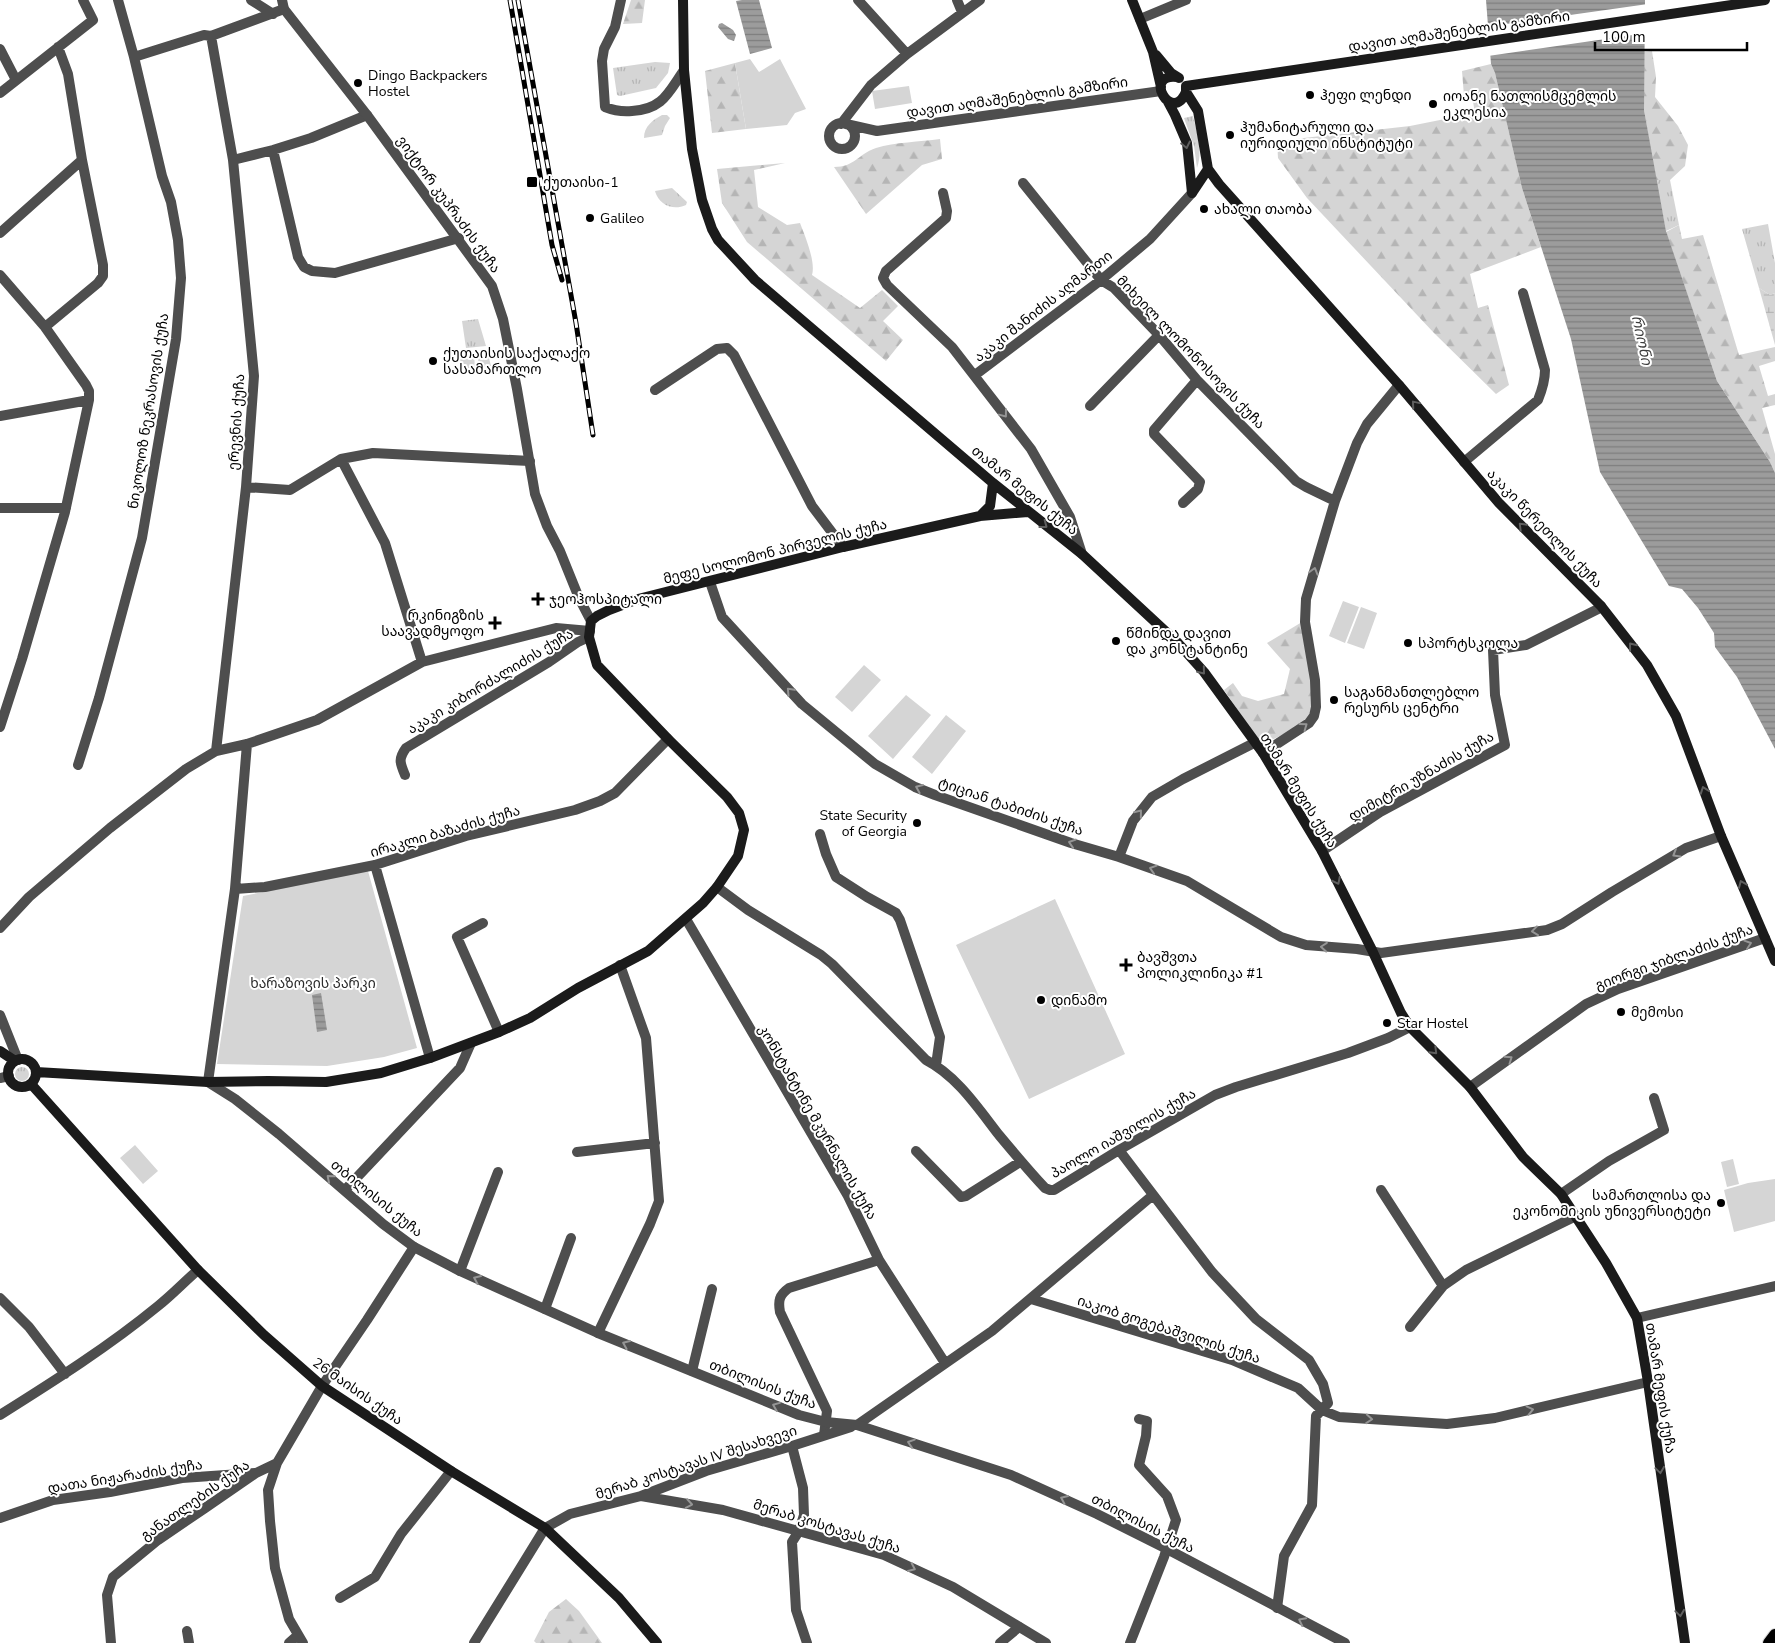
<svg xmlns="http://www.w3.org/2000/svg" width="1775" height="1643" viewBox="0 0 1775 1643" font-family="'Nunito Sans','Noto Sans Georgian',sans-serif">
	<style>
		.grass { fill: url(#grass-tufts) }
		.forest { fill: url(#forest-firs) }
		.wetland { fill: url(#wetland-marsh) }
		.park { fill: #d5d5d5 }
		.water { fill: url(#water-rules) }
		.pier { fill: #fff }
		.lines { fill: none; stroke-linecap: round; stroke-linejoin: round }
		.primary-casing { stroke: #dbdbdb; stroke-width: 14 }
		.minor { stroke: #4e4e4e; stroke-width: 10 }
		.tertiary { stroke: #4e4e4e; stroke-width: 10 }
		.secondary { stroke: #1b1b1b; stroke-width: 10 }
		.primary { stroke: #000; stroke-width: 12 }
		.rail-casing { stroke: #000; stroke-width: 5 }
		.rail { stroke: #fff; stroke-width: 3; stroke-dasharray: 9; stroke-linecap: butt }
		.oneway { stroke: #5f5f5f }
		.oneway2 { stroke: #959595 }
		.poi-dot { fill: #000; stroke: #fff; stroke-width: 2 }
		.labels { text-anchor: middle; stroke-width: 4; stroke-linejoin: round; paint-order: stroke }
		.street-label { font-size: 14px; fill: #000; stroke: #fff }
		.poi-label { font-size: 14px; fill: #000; stroke: #fff; text-anchor: start }
		.park-label { font-size: 14px; fill: #2c2c2c; stroke: #fff }
		.water-label { font-size: 15px; font-style: italic; fill: #3d3d3d; stroke: #fff }
	</style>
	<defs>
		<pattern id="grass-tufts" width="24" height="20" patternUnits="userSpaceOnUse" patternTransform="scale(1.25)"><rect width="24" height="20" fill="#d5d5d5"/><path d="M3 7l-1-3M5 7V3M7 7l1-3M15 17l-1-3M17 17v-4M19 17l1-3" fill="none" stroke="#b5b5b5"/></pattern>
		<pattern id="forest-firs" width="22" height="20" patternUnits="userSpaceOnUse" patternTransform="scale(1.25)"><rect width="22" height="20" fill="#d5d5d5"/><path d="M5 1l3.5 6h-7zM16 11l3.5 6h-7z" fill="#b5b5b5"/></pattern>
		<pattern id="wetland-marsh" width="20" height="14" patternUnits="userSpaceOnUse" patternTransform="scale(1.25)"><rect width="20" height="14" fill="#d5d5d5"/><path d="M1 5h8M5 5V1M11 12h8M15 12V8" fill="none" stroke="#b5b5b5"/></pattern>
		<pattern id="water-rules" width="6" height="5" patternUnits="userSpaceOnUse" patternTransform="scale(1.25)"><rect width="6" height="5" fill="#9c9c9c"/><path d="M0 2.5h6" fill="none" stroke="#7d7d7d"/></pattern>
	</defs>
	<rect width="100%" height="100%" fill="#fff"/>
	<path class="grass" d="M655,62L670,63L668,73L656,88L620,96L617,95L613,68Z
		M662,115H667L670,118L665,126L662,135L644,138C644,126 653,120 662,115Z
		M1193,116C1197,133 1203,151 1197,168L1194,146L1184,118Z
		M1656,180H1670L1679,225L1666,231Z
		M672,188L687,202L686,205C673,211 659,205 655,191Z
		M1768,224L1775,263V293L1770,295L1759,288L1742,229Z
		M478,319L486,346L466,348L462,321Z
		M487,350L491,366L479,367L477,351Z
		M474,352L475,370L461,371L459,353Z
		M15 1074a7 7 0 1 1 14 0a7 7 0 1 1-14 0Z"/>
	<path class="forest" d="M631,0H645L642,23L623,24Z
		M1652,51L1656,77L1655,97L1678,126L1688,145L1685,166L1670,180H1656L1644,110V52Z
		M735,63L746,129L712,133L705,71Z
		M1491,64L1495,73L1522,188L1541,247L1470,274L1478,308L1488,305L1509,385L1496,394L1434,333L1307,198L1278,158L1277,141L1410,126L1475,113L1472,96H1464L1462,71Z
		M940,139L942,159L922,165L866,214L834,167C855,167 858,154 876,148C895,142 920,142 940,139Z
		M785,163L754,170L758,207L787,225L800,223C805,236 816,262 812,275L860,308L882,290L898,306L883,321L903,340L886,361L747,242L722,203L717,169Z
		M1679,225L1682,239L1703,235L1739,355L1775,347V361L1759,366L1768,396L1775,394V405L1762,408L1775,454V473L1770,462L1717,381L1666,232Z
		M1302,622C1306,645 1321,702 1306,720C1301,726 1270,741 1262,745L1224,690L1233,683L1242,696L1258,701L1284,694L1290,669L1267,643Z
		M566,1599L579,1611L602,1643H536L534,1641L549,1612Z"/>
	<path class="wetland" d="M1759,288L1770,295L1775,293V345Z"/>
	<path class="park" d="M750,59L759,72L780,59L806,109L795,113L787,125L746,129L735,63Z
		M909,86L912,103L875,109L872,91Z
		M1343,601L1359,607L1345,643L1329,636Z
		M1361,607L1377,613L1364,649L1347,643Z
		M864,665L881,680L852,712L835,697Z
		M906,695L931,715L893,759L868,736Z
		M946,715L966,731L932,774L912,757Z
		M368,871L417,1048L384,1057L327,1066L217,1064L243,896Z
		M1055,899L1125,1054L1029,1099L956,945Z
		M135,1145L158,1171L143,1184L120,1158Z
		M1733,1159L1739,1184L1727,1187L1721,1162Z
		M1775,1179V1221L1734,1232L1724,1190L1748,1183Z"/>
	<path class="water" d="M742,0H759L772,48L750,54L736,1Z
		M1486,0H1645L1644,110L1666,231L1717,381L1770,462L1775,473V749L1737,677L1715,647L1714,633L1698,608L1682,589L1669,586L1600,472L1571,339L1522,188L1495,73L1491,64Z
		M722,23L733,30L736,35L734,41L728,39L718,27L719,24Z
		M321,993L327,1030L317,1032L312,995Z"/>
	<path class="pier" d="M1648,4L1647,33L1488,56L1485,27Z"/>
	<g class="lines">
		<defs>
			<path id="primary" d="M1769,1643L1775,1635"/>
		</defs>
		<use href="#primary" class="primary-casing"/>
		<path class="minor" d="M251,0L273,14
			M621,0L615,27L604,49L602,61L605,107C615,111 622,112 632,111C663,109 668,93 684,70
			M858,0L907,54
			M957,0L962,12
			M1140,19L1186,0
			M211,36L233,160L254,376L246,487L216,751
			M0,49L16,80
			M134,57L204,35L211,36L284,9
			M0,93L93,20L83,0
			M829 136a13 13 0 1 1 26 0a13 13 0 1 1-26 0Z
			M841,124L871,85L907,54L980,0
			M846,124L877,131L1161,91
			M273,150L298,257L304,267L312,271L335,273L459,238
			M233,160L273,150L311,138L367,115
			M1023,183L1101,280L1114,288L1159,335L1197,380L1296,481L1306,487L1335,501
			M943,193L947,211L946,218L886,271L883,278L887,285L952,347L1031,449L1070,517L1082,554
			M0,233L82,160
			M0,275L45,327L86,385L89,391V400L65,512L22,659L0,727
			M45,327L98,283L103,276V265L82,160L68,74L58,47
			M975,375L1101,280L1150,239L1192,193
			M655,390L717,349L727,348L734,355L812,506L843,547
			M1090,406L1159,335
			M0,416L89,400
			M341,459L373,453L530,461
			M1464,462L1538,400C1542,390 1545,381 1545,370L1523,293
			M246,487L290,490L341,459L385,543L422,662
			M1183,503L1198,489L1200,482L1154,434V430L1197,380
			M0,508H66
			M710,582L722,617L802,704L875,764L915,787L935,795L1071,843L1119,857L1187,881L1281,937L1306,945L1357,949L1381,953L1547,930L1562,924L1612,892L1686,848L1721,836
			M1263,753L1309,723L1314,716L1316,707L1315,680L1305,622L1306,599L1335,501L1357,443L1367,424L1399,385
			M78,765L99,698L142,538L176,339L181,278L178,240L171,202L162,176L134,57L118,0
			M405,775C400,763 398,759 406,748L549,662L578,642L589,637
			M820,834L826,854L836,877L867,897L896,913L900,920L940,1037L936,1065
			M1322,851L1380,812L1505,745L1495,695L1493,650L1526,645L1598,609L1601,606
			M1119,857L1133,821L1152,797L1183,779L1254,743
			M375,865L430,1058
			M717,887L748,910L821,955L832,964L926,1060C957,1076 978,1108 999,1135C1014,1153 1029,1171 1045,1188L1050,1190H1054L1119,1150L1215,1095L1236,1087L1348,1053L1388,1038L1410,1027
			M235,889L265,887L375,865L466,836L575,810L600,801L615,793L668,739
			M686,919L848,1196L879,1260L945,1363
			M483,923L457,937L499,1032
			M0,928L29,897L110,828L186,769L216,751L247,744L317,720L422,662L556,628L590,631
			M0,1015L18,1060
			M0,1078L9,1076
			M208,1082L235,889L247,744
			M1470,1087L1586,1004L1618,989L1765,938
			M1119,1150L1212,1272L1256,1319L1309,1360L1323,1384L1328,1403L1316,1416L1312,1505L1284,1556L1277,1608
			M916,1151L961,1197L966,1196L1020,1162
			M577,1152L655,1143
			M345,1190L460,1068L471,1043
			M1381,1190L1443,1286
			M1561,1194L1609,1161L1664,1130L1654,1098
			M460,1271L498,1172
			M0,1298L29,1327L65,1374
			M1031,1299L1232,1360L1298,1388L1322,1410L1339,1417L1447,1424L1495,1418L1648,1382
			M545,1309L571,1238
			M1637,1318L1775,1286
			M1410,1327L1443,1286L1466,1270L1576,1216
			M598,1333L650,1224L659,1201L646,1038L620,965
			M692,1371L712,1289
			M0,1415C54,1381 108,1347 158,1306C172,1295 184,1282 198,1270
			M857,1425L992,1331L1153,1195
			M824,1435L827,1411L780,1312C778,1301 779,1295 789,1288L879,1260
			M792,1446L803,1488L804,1515L799,1531L792,1542L796,1610L807,1643
			M277,1463L268,1490L270,1521L275,1568L289,1619L303,1643
			M0,1518L53,1500L110,1492L182,1478L255,1473
			M340,1598L375,1577L401,1534L451,1471
			M187,1631L189,1643
			M111,1643L107,1595L113,1577L158,1540L205,1508L256,1473L277,1463L322,1386L367,1320L414,1247
			M289,1643L298,1635
			M474,1643L545,1528
			M1000,1643L1019,1627
			M1130,1643L1164,1557L1176,1520L1167,1496L1139,1465L1146,1436L1147,1421L1139,1419"/>
		<path class="tertiary" d="M282,0L284,9L367,115L492,286L503,319L517,389L535,494L547,526L560,551L579,598L591,621
			M208,1082L235,1099L279,1134L383,1224L414,1247L460,1271L598,1333L799,1415L826,1422L857,1425L1011,1475L1097,1514L1167,1549L1345,1643
			M641,1496L723,1510L884,1555L953,1587L1046,1643
			M545,1528L570,1514L641,1496L706,1471L792,1446L851,1427"/>
		<path class="secondary" d="M683,0L684,70L692,149L702,200L712,229L718,240L755,280L993,483L1082,554L1178,643L1204,672L1263,753L1322,851L1372,950L1401,1013L1410,1027L1470,1087L1523,1157L1561,1194L1606,1263L1637,1318L1648,1382L1685,1643
			M1132,0L1153,52L1161,87
			M1156,55L1171,73L1179,78
			M1177,77C1142,73 1172,125 1186,92
			M1186,86V92L1198,111L1208,169L1219,184L1399,385L1499,503L1601,606L1647,665L1676,716L1721,836L1775,961
			M1186,86L1765,0
			M1167,100L1175,115L1187,143L1192,193
			M1192,193L1208,169
			M980,516L1028,512
			M0,1051L15,1061
			M8 1073a14 14 0 1 1 28 0a14 14 0 1 1-28 0Z
			M36,1072L208,1082L268,1081L326,1082L381,1073L430,1058L499,1032L530,1018L578,988L648,951L703,903L717,887L738,856L744,830L739,813L727,797L668,739L597,665L589,637L591,621L597,616L609,610L638,599L843,547L980,516L990,506L993,483
			M31,1084L198,1270L264,1335L322,1386L451,1471L545,1528L619,1598L657,1643"/>
		<use href="#primary" class="primary"/>
		<defs>
			<path id="rail" d="M510,0L552,245L562,280
				M518,0L576,323L593,435"/>
		</defs>
		<use href="#rail" class="rail-casing"/>
		<use href="#rail" class="rail"/>
	</g>
	<defs><path id="oneway-chevron" d="M-2-3.5L2.5 0L-2 3.5" fill="none" stroke-width="1.6" stroke-linecap="round" stroke-linejoin="round" transform="scale(1.25)"/></defs>
	<g class="oneway">
		<use href="#oneway-chevron" transform="translate(1186 145) rotate(78)"/>
		<use href="#oneway-chevron" transform="translate(1415 404) rotate(-130)"/>
		<use href="#oneway-chevron" transform="translate(1044 525) rotate(37)"/>
		<use href="#oneway-chevron" transform="translate(1522 526) rotate(-135)"/>
		<use href="#oneway-chevron" transform="translate(1632 646) rotate(-128)"/>
		<use href="#oneway-chevron" transform="translate(1202 671) rotate(51)"/>
		<use href="#oneway-chevron" transform="translate(1704 790) rotate(-110)"/>
		<use href="#oneway-chevron" transform="translate(1337 881) rotate(63)"/>
		<use href="#oneway-chevron" transform="translate(1742 884) rotate(-113)"/>
		<use href="#oneway-chevron" transform="translate(1434 1051) rotate(45)"/>
		<use href="#oneway-chevron" transform="translate(1660 1470) rotate(82)"/>
		<use href="#oneway-chevron" transform="translate(1680 1613) rotate(82)"/>
	</g>
	<g class="oneway2">
		<use href="#oneway-chevron" transform="translate(1004 414) rotate(53)"/>
		<use href="#oneway-chevron" transform="translate(1314 571) rotate(-74)"/>
		<use href="#oneway-chevron" transform="translate(790 691) rotate(-133)"/>
		<use href="#oneway-chevron" transform="translate(1304 726) rotate(-36)"/>
		<use href="#oneway-chevron" transform="translate(919 788) rotate(-157)"/>
		<use href="#oneway-chevron" transform="translate(1139 813) rotate(-51)"/>
		<use href="#oneway-chevron" transform="translate(1072 843) rotate(-162)"/>
		<use href="#oneway-chevron" transform="translate(1676 854) rotate(149)"/>
		<use href="#oneway-chevron" transform="translate(1153 869) rotate(-162)"/>
		<use href="#oneway-chevron" transform="translate(1535 931) rotate(173)"/>
		<use href="#oneway-chevron" transform="translate(1748 944) rotate(-19)"/>
		<use href="#oneway-chevron" transform="translate(1324 947) rotate(-175)"/>
		<use href="#oneway-chevron" transform="translate(1509 1059) rotate(-35)"/>
		<use href="#oneway-chevron" transform="translate(330 1178) rotate(-139)"/>
		<use href="#oneway-chevron" transform="translate(477 1279) rotate(-156)"/>
		<use href="#oneway-chevron" transform="translate(626 1344) rotate(-157)"/>
		<use href="#oneway-chevron" transform="translate(776 1406) rotate(-158)"/>
		<use href="#oneway-chevron" transform="translate(1530 1410) rotate(-13)"/>
		<use href="#oneway-chevron" transform="translate(1369 1419) rotate(4)"/>
		<use href="#oneway-chevron" transform="translate(911 1443) rotate(-162)"/>
		<use href="#oneway-chevron" transform="translate(1064 1499) rotate(-156)"/>
		<use href="#oneway-chevron" transform="translate(689 1504) rotate(10)"/>
		<use href="#oneway-chevron" transform="translate(912 1568) rotate(25)"/>
		<use href="#oneway-chevron" transform="translate(1302 1621) rotate(-153)"/>
	</g>
	<g class="poi-dot">
		<circle cx="358" cy="83" r="5"/>
		<circle cx="1310" cy="95" r="5"/>
		<circle cx="1433" cy="104" r="5"/>
		<circle cx="1230" cy="135" r="5"/>
		<rect x="526" y="176" width="12" height="12" rx="2.5"/>
		<circle cx="1204" cy="209" r="5"/>
		<circle cx="590" cy="218" r="5"/>
		<circle cx="433" cy="361" r="5"/>
		<path d="M535.5 591.5h5v5h5v5h-5v5h-5v-5h-5v-5h5z"/>
		<path d="M492.5 615.5h5v5h5v5h-5v5h-5v-5h-5v-5h5z"/>
		<circle cx="1116" cy="641" r="5"/>
		<circle cx="1408" cy="643" r="5"/>
		<circle cx="1334" cy="700" r="5"/>
		<circle cx="917" cy="823" r="5"/>
		<path d="M1123.5 957.5h5v5h5v5h-5v5h-5v-5h-5v-5h5z"/>
		<circle cx="1041" cy="1000" r="5"/>
		<circle cx="1621" cy="1012" r="5"/>
		<circle cx="1387" cy="1023" r="5"/>
		<circle cx="1721" cy="1203" r="5"/>
	</g>
	<g class="labels">
		<g class="street-label">
			<text transform="translate(1459 31) rotate(-8)" y="5">დავით აღმაშენებლის გამზირი</text>
			<text transform="translate(1017 97) rotate(-8)" y="5">დავით აღმაშენებლის გამზირი</text>
			<text transform="translate(449 204) rotate(54)" y="5">ვიქტორ კუპრაძის ქუჩა</text>
			<text transform="translate(1043 306) rotate(-38)" y="5">აკაკი შანიძის აღმართი</text>
			<text transform="translate(1191 352) rotate(46)" y="5">მიხეილ ლომონოსოვის ქუჩა</text>
			<text transform="translate(148 411) rotate(-81)" y="5">ნიკოლოზ ნეკრასოვის ქუჩა</text>
			<text transform="translate(236 422) rotate(-86)" y="5">ერევნის ქუჩა</text>
			<text transform="translate(1025 490) rotate(39)" y="5">თამარ მეფის ქუჩა</text>
			<text transform="translate(1545 528) rotate(46)" y="5">აკაკი წერეთლის ქუჩა</text>
			<text transform="translate(775 551) rotate(-14)" y="5">მეფე სოლომონ პირველის ქუჩა</text>
			<text transform="translate(490 681) rotate(-31)" y="5">აკაკი კიბორძალიძის ქუჩა</text>
			<text transform="translate(1421 776) rotate(-30)" y="5">დიმიტრი უზნაძის ქუჩა</text>
			<text transform="translate(1299 790) rotate(58)" y="5">თამარ მეფის ქუჩა</text>
			<text transform="translate(1011 806) rotate(19)" y="5">ტიციან ტაბიძის ქუჩა</text>
			<text transform="translate(445 831) rotate(-16)" y="5">ირაკლი ბაზაძის ქუჩა</text>
			<text transform="translate(1674 957) rotate(-20)" y="5">გიორგი ჯიბლაძის ქუჩა</text>
			<text transform="translate(818 1122) rotate(60)" y="5">კონსტანტინე მკურნალის ქუჩა</text>
			<text transform="translate(1123 1133) rotate(-30)" y="5">პაოლო იაშვილის ქუჩა</text>
			<text transform="translate(377 1198) rotate(39)" y="5">თბილისის ქუჩა</text>
			<text transform="translate(1169 1329) rotate(18)" y="5">იაკობ გოგებაშვილის ქუჩა</text>
			<text transform="translate(763 1384) rotate(21)" y="5">თბილისის ქუჩა</text>
			<text transform="translate(1661 1388) rotate(81)" y="5">თამარ მეფის ქუჩა</text>
			<text transform="translate(358 1391) rotate(35)" y="5">26 მაისის ქუჩა</text>
			<text transform="translate(696 1462) rotate(-18)" y="5">მერაბ კოსტავას IV შესახვევი</text>
			<text transform="translate(125 1476) rotate(-9)" y="5">დათა ნიჟარაძის ქუჩა</text>
			<text transform="translate(195 1500) rotate(-35)" y="5">განათლების ქუჩა</text>
			<text transform="translate(1143 1523) rotate(27)" y="5">თბილისის ქუჩა</text>
			<text transform="translate(827 1526) rotate(17)" y="5">მერაბ კოსტავას ქუჩა</text>
		</g>
		<g class="poi-label">
			<text x="368" y="80">Dingo Backpackers<tspan x="368" dy="16">Hostel</tspan></text>
			<text x="1320" y="100">ჰეფი ლენდი</text>
			<text x="1443" y="101">იოანე ნათლისმცემლის<tspan x="1443" dy="16">ეკლესია</tspan></text>
			<text x="1240" y="132">ჰუმანიტარული და<tspan x="1240" dy="16">იურიდიული ინსტიტუტი</tspan></text>
			<text x="543" y="187">ქუთაისი-1</text>
			<text x="1214" y="214">ახალი თაობა</text>
			<text x="600" y="223">Galileo</text>
			<text x="443" y="358">ქუთაისის საქალაქო<tspan x="443" dy="16">სასამართლო</tspan></text>
			<text x="549" y="604">ჯეოჰოსპიტალი</text>
			<text x="484" y="620" text-anchor="end">რკინიგზის<tspan x="484" dy="16">საავადმყოფო</tspan></text>
			<text x="1126" y="638">წმინდა დავით<tspan x="1126" dy="16">და კონსტანტინე</tspan></text>
			<text x="1418" y="648">სპორტსკოლა</text>
			<text x="1344" y="697">საგანმანთლებლო<tspan x="1344" dy="16">რესურს ცენტრი</tspan></text>
			<text x="907" y="820" text-anchor="end">State Security<tspan x="907" dy="16">of Georgia</tspan></text>
			<text x="1137" y="962">ბავშვთა<tspan x="1137" dy="16">პოლიკლინიკა #1</tspan></text>
			<text x="1051" y="1005">დინამო</text>
			<text x="1631" y="1017">მემოსი</text>
			<text x="1397" y="1028">Star Hostel</text>
			<text x="1711" y="1200" text-anchor="end">სამართლისა და<tspan x="1711" dy="16">ეკონომიკის უნივერსიტეტი</tspan></text>
		</g>
		<g class="park-label">
			<text x="313" y="988">ხარაზოვის პარკი</text>
		</g>
		<g class="water-label">
			<text transform="translate(1642 340) rotate(78)" y="5">რიონი</text>
		</g>
	</g>
	<path d="M1595 42v8h152v-8" fill="none" stroke="#000000" stroke-width="2.5"/>
	<text x="1602" y="42" font-size="15" fill="#000000" stroke="#ffffff" stroke-width="4" paint-order="stroke">100 m</text>
</svg>
